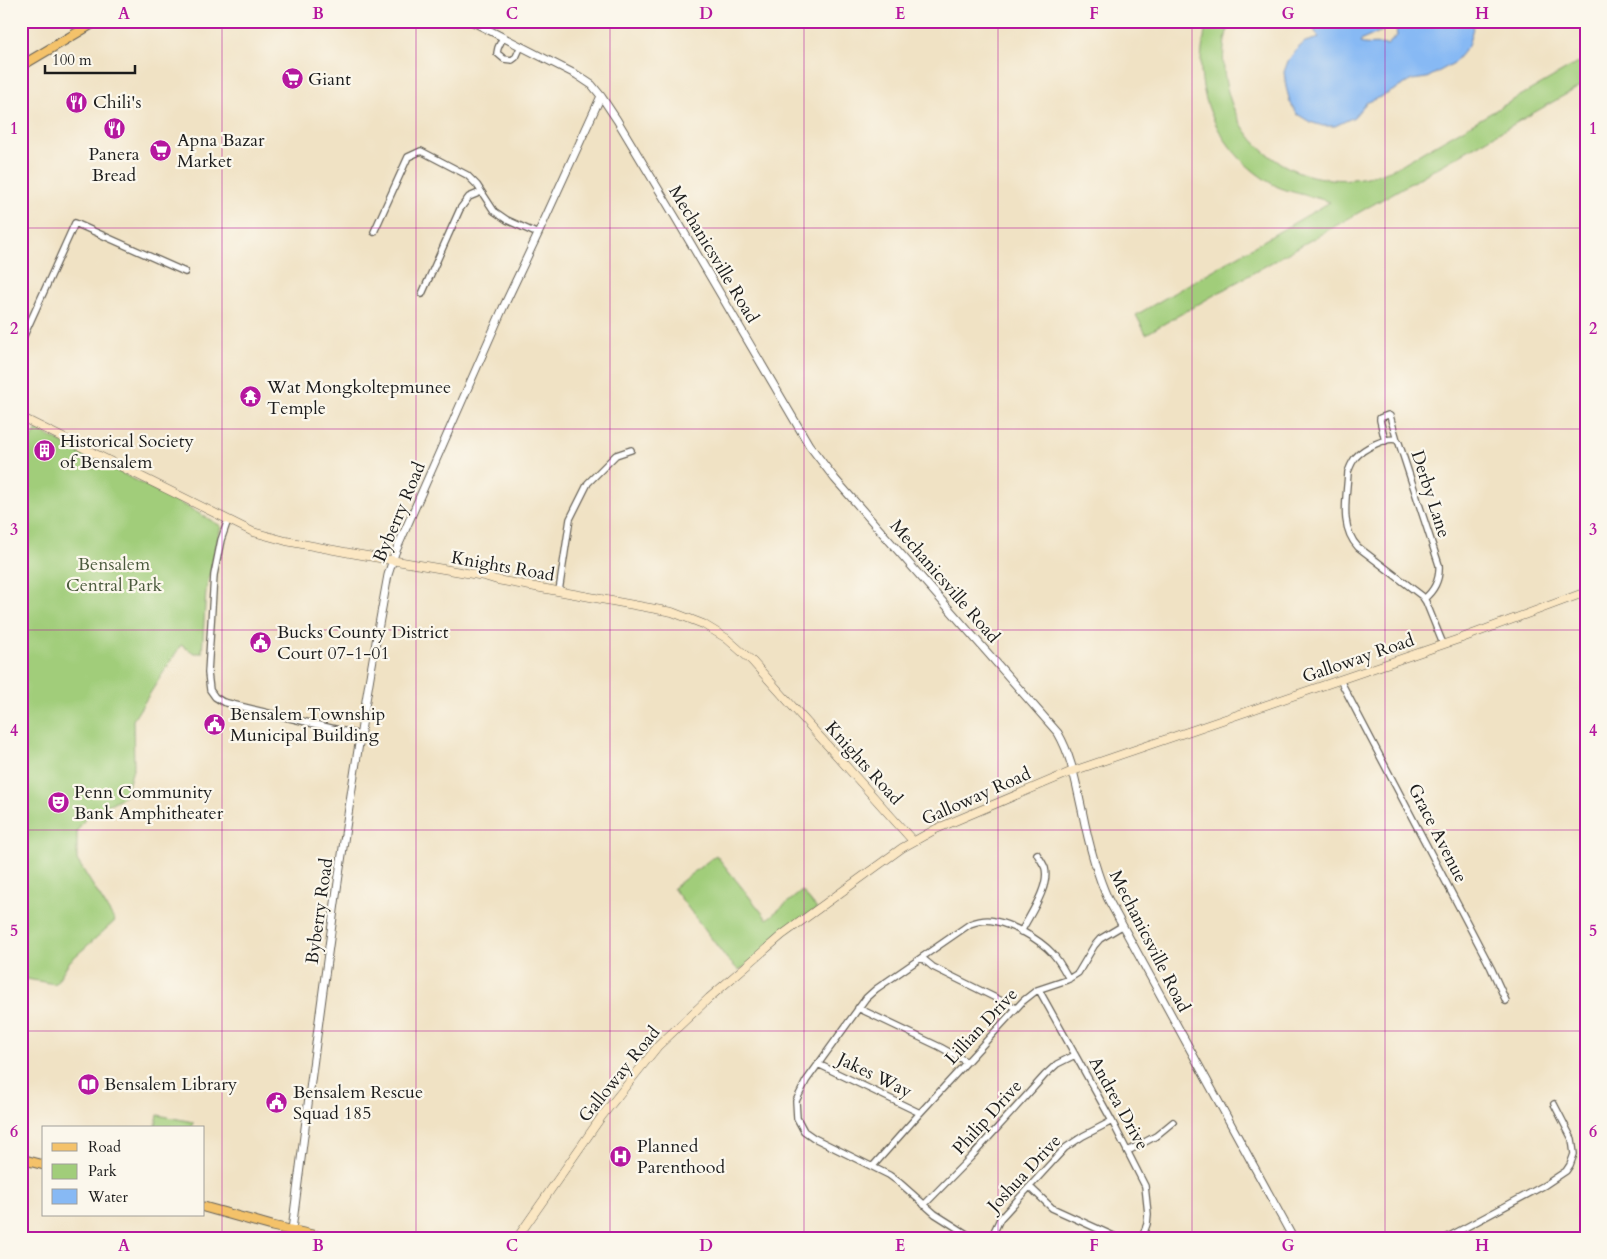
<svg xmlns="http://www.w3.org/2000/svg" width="1607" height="1259" viewBox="0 0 1607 1259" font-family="Cardo,serif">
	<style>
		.green { fill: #a1cd7a; stroke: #5e744b }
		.water { fill: #87b9f4; stroke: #526a88; fill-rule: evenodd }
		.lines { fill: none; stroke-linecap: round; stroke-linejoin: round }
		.minor-casing { stroke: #666157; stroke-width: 8 }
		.tertiary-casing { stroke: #666157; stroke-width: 9 }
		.secondary-casing { stroke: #666157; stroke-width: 9 }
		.primary-casing { stroke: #666157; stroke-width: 11 }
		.minor { stroke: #fff; stroke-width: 5.5 }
		.tertiary { stroke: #fff; stroke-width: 7 }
		.secondary { stroke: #fbe7c3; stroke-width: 8 }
		.primary { stroke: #f4c26a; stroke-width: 9 }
		.grid { fill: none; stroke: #b5179e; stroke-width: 1; stroke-opacity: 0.55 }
		.labels { text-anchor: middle; stroke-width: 4.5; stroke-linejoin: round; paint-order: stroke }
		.poi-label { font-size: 18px; fill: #1c1c1c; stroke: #fbf7ec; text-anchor: start }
		.street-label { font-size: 18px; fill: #1c1c1c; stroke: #fbf7ec }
		.park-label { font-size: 18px; fill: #4b5a3d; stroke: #fbf7ec }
		.neatline { fill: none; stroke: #b5179e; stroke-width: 2 }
		.grid-label { font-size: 16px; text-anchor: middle; font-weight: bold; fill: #b5179e }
	</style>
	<rect width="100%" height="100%" fill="#fbf7ec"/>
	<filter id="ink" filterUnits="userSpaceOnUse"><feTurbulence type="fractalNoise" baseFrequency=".02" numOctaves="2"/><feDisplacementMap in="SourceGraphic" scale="10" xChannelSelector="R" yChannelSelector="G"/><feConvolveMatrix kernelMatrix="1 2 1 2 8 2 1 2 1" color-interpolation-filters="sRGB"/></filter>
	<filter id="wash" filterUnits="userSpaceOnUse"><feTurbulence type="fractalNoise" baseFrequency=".0096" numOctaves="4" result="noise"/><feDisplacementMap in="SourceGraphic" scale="20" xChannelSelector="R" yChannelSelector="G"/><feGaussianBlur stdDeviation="1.12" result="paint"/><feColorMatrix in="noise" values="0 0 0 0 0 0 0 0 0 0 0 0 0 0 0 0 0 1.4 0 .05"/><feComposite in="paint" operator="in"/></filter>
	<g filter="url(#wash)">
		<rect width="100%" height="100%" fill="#f0e2c4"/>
		<path class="green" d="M1207,21H1231C1221,43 1222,70 1228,92C1248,168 1328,199 1397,167L1586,58V83L1146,334L1136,315L1330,202C1313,196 1295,194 1278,187C1235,165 1204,120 1201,71C1200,54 1204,38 1207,21Z
			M37,430L186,506L221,526L206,590L202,653H194L181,645L133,720L134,766L125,796L87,816L77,831V860L115,921L70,961L55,984L21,978V455Z
			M716,855L767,919L802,891L817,909L739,971L727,959L673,888Z
			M158,1115L193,1122L192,1128H155Z"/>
		<path class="water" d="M1309,21H1475L1468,46L1454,63L1427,78L1412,80L1387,94L1366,103L1354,117L1335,126H1323L1310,122L1297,114L1290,102L1286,87L1284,72L1288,61L1296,50L1305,42L1319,38ZM1391,27L1396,29L1397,36L1387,45C1378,43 1369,46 1360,43L1362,40Z"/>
	</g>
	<g filter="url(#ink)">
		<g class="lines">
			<defs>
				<path id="minor" d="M503,37L498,48L497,53L504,59L512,60L516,57L521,46
					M374,232L408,157L421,151L467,175L477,185L494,211L507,220L538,234
					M422,294L460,209L469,197L481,192
					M21,342L75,223L185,272
					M1385,441L1380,420V418L1388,415L1390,416L1397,440
					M228,520L221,540L214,575L208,673L210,690L215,697L223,702L360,735
					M559,591L570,519L588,483L616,455L631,450
					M1424,599C1435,590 1440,579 1439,565L1399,443L1397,440C1387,436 1363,449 1356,457C1352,461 1350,467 1348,472C1347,497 1339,527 1358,547L1422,596L1426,602L1443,644
					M1340,680L1491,968L1506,1001
					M1021,932C1029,916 1050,887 1045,868C1043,863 1040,859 1037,854
					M922,958L933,967L1016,1008
					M1039,990L1112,1121L1145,1186L1148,1214L1147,1224L1142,1238
					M858,1008L940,1047L967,1062
					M818,1064L920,1113
					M1128,1151L1156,1136L1173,1122
					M873,1166L920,1113L1023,1001L1037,990L1067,980L1078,973L1094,946L1100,939L1122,926
					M1030,1187L1052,1208L1118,1238
					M924,1205L971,1157L1045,1075L1057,1064L1075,1055
					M973,1238L935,1214L900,1183L889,1175L814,1138L804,1131L797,1118L796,1101L806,1081L866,998L876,989L970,924C978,921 986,919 994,921C1013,925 1038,938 1052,953C1059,960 1064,970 1069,979
					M991,1238L1000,1219L1065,1148L1083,1136L1112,1121
					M1446,1238L1545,1185L1566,1171L1570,1165L1574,1154L1572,1139L1554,1104"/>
				<path id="tertiary" d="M471,21L577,75L592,85L601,96L617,120L677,220L809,445L835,479L1058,733C1072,757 1076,784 1082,810C1088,840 1095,871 1108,899L1293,1238
					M291,1238C319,1016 347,795 388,575L395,553L503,308L538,234L601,96"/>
				<path id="secondary" d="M21,417L253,532L286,541L350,553L484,576L497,580L672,612L703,624L726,638L752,661L913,841
					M517,1238L602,1116L658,1046L709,998L782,935L902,848L936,829L1073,771L1462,638L1586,592"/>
				<path id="primary" d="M21,66L97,21
					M21,1159L44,1165
					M204,1207L272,1226L326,1238"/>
			</defs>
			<use href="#minor" class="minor-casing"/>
			<use href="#tertiary" class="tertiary-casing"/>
			<use href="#secondary" class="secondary-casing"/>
			<use href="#primary" class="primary-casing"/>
			<use href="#minor" class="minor"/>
			<use href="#tertiary" class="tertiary"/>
			<use href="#secondary" class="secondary"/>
			<use href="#primary" class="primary"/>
		</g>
	</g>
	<path class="grid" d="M222,21V1238M416,21V1238M610,21V1238M804,21V1238M998,21V1238M1192,21V1238M1385,21V1238M21,228H1586M21,429H1586M21,630H1586M21,830H1586M21,1031H1586"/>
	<defs>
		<symbol id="supermarket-disc" viewBox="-11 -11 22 22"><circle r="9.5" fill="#b5179e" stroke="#fbf7ec"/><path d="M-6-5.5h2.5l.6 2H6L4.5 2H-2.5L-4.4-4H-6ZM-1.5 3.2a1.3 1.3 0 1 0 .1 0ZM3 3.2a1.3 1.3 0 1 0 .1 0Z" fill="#fff"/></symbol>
		<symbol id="restaurant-disc" viewBox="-11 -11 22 22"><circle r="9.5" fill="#b5179e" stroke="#fbf7ec"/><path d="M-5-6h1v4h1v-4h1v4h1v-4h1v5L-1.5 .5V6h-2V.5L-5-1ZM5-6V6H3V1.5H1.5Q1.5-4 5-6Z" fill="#fff"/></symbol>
		<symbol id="temple-disc" viewBox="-11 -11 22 22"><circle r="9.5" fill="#b5179e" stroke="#fbf7ec"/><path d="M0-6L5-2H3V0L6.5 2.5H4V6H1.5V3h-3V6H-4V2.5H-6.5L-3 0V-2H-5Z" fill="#fff"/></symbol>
		<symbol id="building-disc" viewBox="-11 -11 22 22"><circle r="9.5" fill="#b5179e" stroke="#fbf7ec"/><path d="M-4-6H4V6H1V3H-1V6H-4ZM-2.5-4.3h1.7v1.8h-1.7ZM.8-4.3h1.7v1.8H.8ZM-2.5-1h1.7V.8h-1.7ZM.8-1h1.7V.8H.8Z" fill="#fff"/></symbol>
		<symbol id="civic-disc" viewBox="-11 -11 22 22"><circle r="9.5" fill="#b5179e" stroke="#fbf7ec"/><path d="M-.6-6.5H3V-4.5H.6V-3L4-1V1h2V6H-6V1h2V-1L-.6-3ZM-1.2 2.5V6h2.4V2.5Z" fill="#fff"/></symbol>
		<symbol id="theatre-disc" viewBox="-11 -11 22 22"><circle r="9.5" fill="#b5179e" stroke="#fbf7ec"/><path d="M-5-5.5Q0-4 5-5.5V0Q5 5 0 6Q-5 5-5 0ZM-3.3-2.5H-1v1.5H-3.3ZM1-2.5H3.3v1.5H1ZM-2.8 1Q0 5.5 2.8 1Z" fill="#fff"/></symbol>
		<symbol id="library-disc" viewBox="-11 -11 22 22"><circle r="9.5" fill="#b5179e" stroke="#fbf7ec"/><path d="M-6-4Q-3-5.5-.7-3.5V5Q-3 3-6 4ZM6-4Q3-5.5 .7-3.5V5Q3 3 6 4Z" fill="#fff"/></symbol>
		<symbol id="hospital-disc" viewBox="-11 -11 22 22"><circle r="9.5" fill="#b5179e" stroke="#fbf7ec"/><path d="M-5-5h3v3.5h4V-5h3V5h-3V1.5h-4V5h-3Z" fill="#fff"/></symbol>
	</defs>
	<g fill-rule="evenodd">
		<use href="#supermarket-disc" x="280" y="66" width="25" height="25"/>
		<use href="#restaurant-disc" x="64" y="90" width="25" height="25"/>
		<use href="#restaurant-disc" x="102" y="116" width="25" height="25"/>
		<use href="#supermarket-disc" x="148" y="138" width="25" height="25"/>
		<use href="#temple-disc" x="238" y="384" width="25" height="25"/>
		<use href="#building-disc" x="32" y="438" width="25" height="25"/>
		<use href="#civic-disc" x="248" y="630" width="25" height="25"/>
		<use href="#civic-disc" x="202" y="712" width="25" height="25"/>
		<use href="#theatre-disc" x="46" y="790" width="25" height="25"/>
		<use href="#library-disc" x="76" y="1072" width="25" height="25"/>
		<use href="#civic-disc" x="264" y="1090" width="25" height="25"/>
		<use href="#hospital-disc" x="608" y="1144" width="25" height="25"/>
	</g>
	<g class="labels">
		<g class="poi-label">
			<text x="308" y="85">Giant</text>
			<text x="93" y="108">Chili's</text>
			<text x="177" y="146">Apna Bazar<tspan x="177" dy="21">Market</tspan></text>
			<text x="114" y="160" text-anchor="middle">Panera<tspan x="114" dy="21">Bread</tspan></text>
			<text x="267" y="393">Wat Mongkoltepmunee<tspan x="267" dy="21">Temple</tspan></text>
			<text x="60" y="447">Historical Society<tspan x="60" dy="21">of Bensalem</tspan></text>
			<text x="277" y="638">Bucks County District<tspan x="277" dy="21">Court 07-1-01</tspan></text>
			<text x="230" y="720">Bensalem Township<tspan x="230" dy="21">Municipal Building</tspan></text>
			<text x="74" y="798">Penn Community<tspan x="74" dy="21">Bank Amphitheater</tspan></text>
			<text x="104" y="1090">Bensalem Library</text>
			<text x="293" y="1098">Bensalem Rescue<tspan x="293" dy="21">Squad 185</tspan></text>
			<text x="637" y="1152">Planned<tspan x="637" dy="21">Parenthood</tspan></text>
		</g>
		<g class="street-label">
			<text transform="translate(714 254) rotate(59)" y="6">Mechanicsville Road</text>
			<text transform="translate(1431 494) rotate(72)" y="6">Derby Lane</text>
			<text transform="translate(399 512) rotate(-67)" y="6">Byberry Road</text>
			<text transform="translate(503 566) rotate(10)" y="6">Knights Road</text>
			<text transform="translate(945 581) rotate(49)" y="6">Mechanicsville Road</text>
			<text transform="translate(1358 658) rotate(-19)" y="6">Galloway Road</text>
			<text transform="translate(864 763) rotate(48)" y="6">Knights Road</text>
			<text transform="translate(976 796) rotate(-24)" y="6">Galloway Road</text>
			<text transform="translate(1438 833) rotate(63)" y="6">Grace Avenue</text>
			<text transform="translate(319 911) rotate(-82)" y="6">Byberry Road</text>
			<text transform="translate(1150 941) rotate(63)" y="6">Mechanicsville Road</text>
			<text transform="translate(981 1026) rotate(-47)" y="6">Lillian Drive</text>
			<text transform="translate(619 1074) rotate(-51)" y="6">Galloway Road</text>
			<text transform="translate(875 1075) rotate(26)" y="6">Jakes Way</text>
			<text transform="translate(1119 1103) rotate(61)" y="6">Andrea Drive</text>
			<text transform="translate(987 1117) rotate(-48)" y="6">Philip Drive</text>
			<text transform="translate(1024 1173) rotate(-47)" y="6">Joshua Drive</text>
		</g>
		<g class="park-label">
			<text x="114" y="570">Bensalem<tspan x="114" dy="21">Central Park</tspan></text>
		</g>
	</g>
	<rect width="1607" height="1259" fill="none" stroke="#fbf7ec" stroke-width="55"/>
	<rect x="42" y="1126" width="162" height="90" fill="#fbf7ec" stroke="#a29f99"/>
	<rect x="52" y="1143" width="25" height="8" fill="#f4c26a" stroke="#a29f99"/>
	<text x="88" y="1152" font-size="15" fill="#1c1c1c">Road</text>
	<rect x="52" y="1164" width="25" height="15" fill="#a1cd7a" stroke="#a29f99"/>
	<text x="88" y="1176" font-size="15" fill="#1c1c1c">Park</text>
	<rect x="52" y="1189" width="25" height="15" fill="#87b9f4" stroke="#a29f99"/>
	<text x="88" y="1202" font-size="15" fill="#1c1c1c">Water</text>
	<path d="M45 65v8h90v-8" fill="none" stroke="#1c1c1c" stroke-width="2.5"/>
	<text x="52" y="65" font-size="15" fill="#1c1c1c" stroke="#fbf7ec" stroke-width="4" paint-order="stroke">100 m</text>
	<rect x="28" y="28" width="1552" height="1204" class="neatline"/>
	<g class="grid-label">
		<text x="124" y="19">A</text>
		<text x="318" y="19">B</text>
		<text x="512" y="19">C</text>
		<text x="706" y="19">D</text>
		<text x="900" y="19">E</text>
		<text x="1094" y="19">F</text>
		<text x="1288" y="19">G</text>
		<text x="1482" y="19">H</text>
		<text x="14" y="134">1</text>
		<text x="1593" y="134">1</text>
		<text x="14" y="334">2</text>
		<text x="1593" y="334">2</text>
		<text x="14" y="535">3</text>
		<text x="1593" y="535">3</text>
		<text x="14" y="736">4</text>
		<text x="1593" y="736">4</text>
		<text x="14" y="936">5</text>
		<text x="1593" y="936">5</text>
		<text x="14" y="1137">6</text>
		<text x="1593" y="1137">6</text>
		<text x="124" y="1251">A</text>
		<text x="318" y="1251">B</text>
		<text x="512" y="1251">C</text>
		<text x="706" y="1251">D</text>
		<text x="900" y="1251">E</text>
		<text x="1094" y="1251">F</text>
		<text x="1288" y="1251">G</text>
		<text x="1482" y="1251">H</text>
	</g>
</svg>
